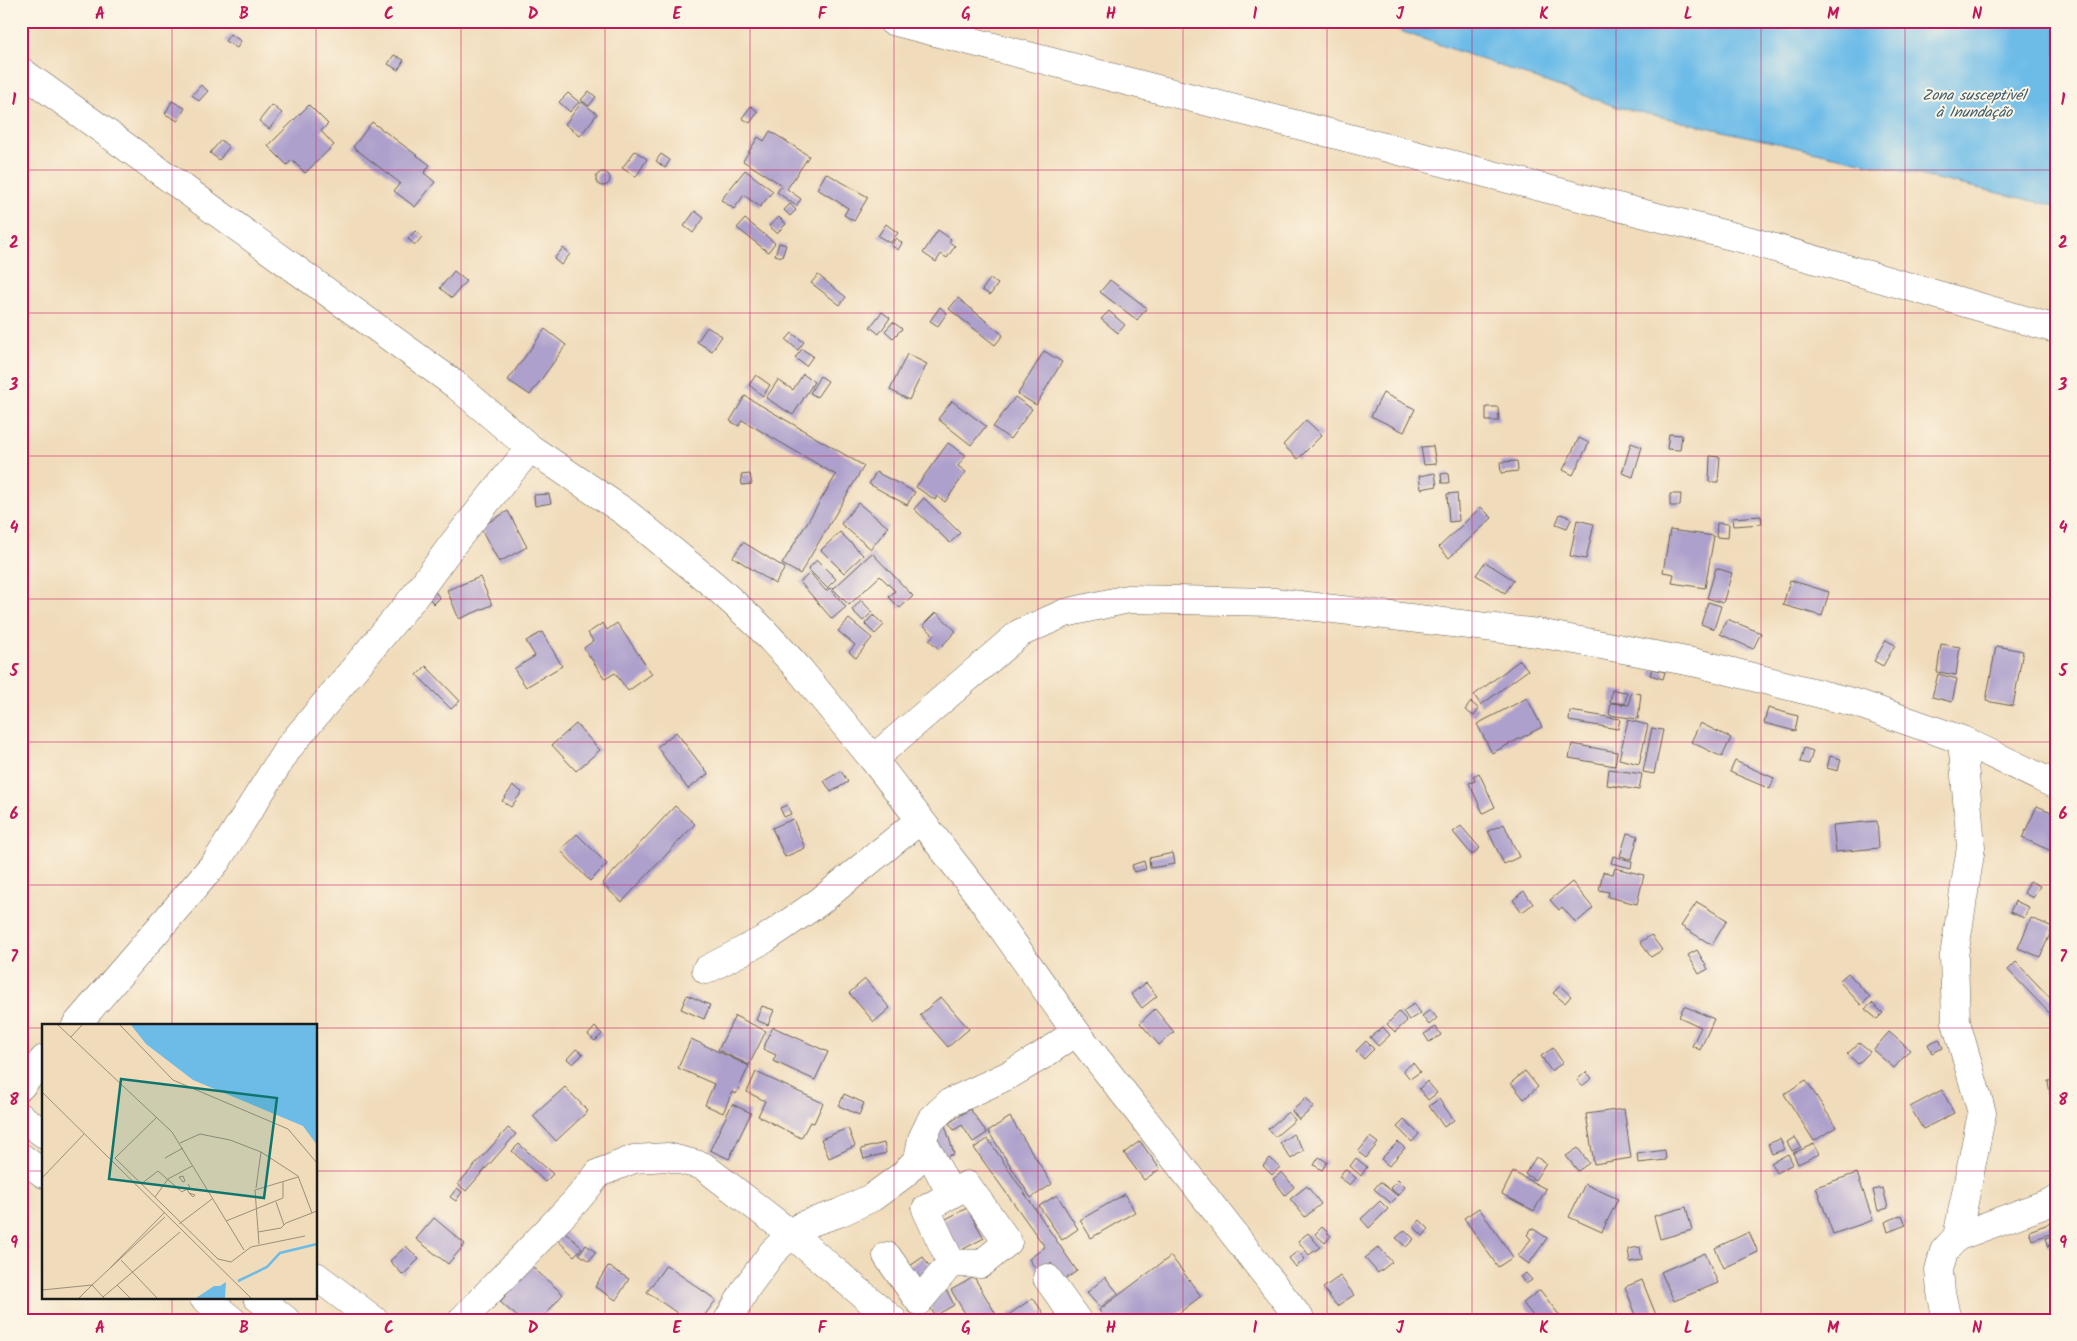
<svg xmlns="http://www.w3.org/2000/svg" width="2077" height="1341" viewBox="0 0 2077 1341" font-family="Kalam,sans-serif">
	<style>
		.water { fill: #6dbce8; stroke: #446c82 }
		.building { fill: #ada0cc }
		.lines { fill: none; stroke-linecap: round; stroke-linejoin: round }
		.minor-casing { stroke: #665f53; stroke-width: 29 }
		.major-casing { stroke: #665f53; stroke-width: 29 }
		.minor { stroke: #fff; stroke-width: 28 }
		.major { stroke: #fff; stroke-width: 28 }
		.grid { fill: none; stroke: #c2185b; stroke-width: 1; stroke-opacity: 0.55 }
		.labels { text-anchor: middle; stroke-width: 4; stroke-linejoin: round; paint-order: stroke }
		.water-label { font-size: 15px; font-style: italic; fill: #3c5c6e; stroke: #fcf5e5 }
		.inset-river { fill: none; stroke: #6dbce8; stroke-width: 2.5 }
		.inset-road { fill: none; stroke: #9b8f7b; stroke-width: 1 }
		.view { fill: #0f766e; fill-opacity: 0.15; stroke: #0f766e; stroke-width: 2.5 }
		.inset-edge { fill: none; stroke: #1c1c1c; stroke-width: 2.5 }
		.neatline { fill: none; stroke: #c2185b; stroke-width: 2 }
		.grid-label { font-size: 16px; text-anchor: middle; font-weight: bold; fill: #c2185b }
	</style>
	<rect width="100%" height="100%" fill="#fcf5e5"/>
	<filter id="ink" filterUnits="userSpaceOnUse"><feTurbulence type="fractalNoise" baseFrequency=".02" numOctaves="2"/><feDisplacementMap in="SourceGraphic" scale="10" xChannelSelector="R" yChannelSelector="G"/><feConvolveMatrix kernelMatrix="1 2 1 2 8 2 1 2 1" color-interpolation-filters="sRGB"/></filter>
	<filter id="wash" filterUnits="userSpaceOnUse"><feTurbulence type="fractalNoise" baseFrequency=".0096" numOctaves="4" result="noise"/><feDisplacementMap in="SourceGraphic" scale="20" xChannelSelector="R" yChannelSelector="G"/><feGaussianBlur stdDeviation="1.12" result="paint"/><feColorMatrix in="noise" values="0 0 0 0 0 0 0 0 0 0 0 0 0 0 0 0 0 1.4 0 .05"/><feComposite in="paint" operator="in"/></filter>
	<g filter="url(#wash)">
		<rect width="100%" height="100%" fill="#f0dbba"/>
		<path class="water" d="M1372,21H2056V206L1617,107Z"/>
		<g id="blocks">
			<path class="building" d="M230,34L241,41L237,48L225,41Z
				M394,55L404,60L398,70L388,64Z
				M201,85L208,91L199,101L192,95Z
				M589,91L596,97L589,106L581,100Z
				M568,93L579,102L570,112L559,102Z
				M172,101L185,108L178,121L165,114Z
				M582,102L597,114L580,136L565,124Z
				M272,105L282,113L269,129L259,121Z
				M309,105L328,124L321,131L334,145L305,173L292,160L287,165L268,146Z
				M751,106L758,112L750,123L742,118Z
				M372,122L430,165L424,173L435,182L415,207L394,191L400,183L353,147Z
				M770,131L809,156L787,189L801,199L796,206L777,192L782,185L743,161L758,137L764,141Z
				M221,140L229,147L219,160L210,153Z
				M635,151L647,159L636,177L622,168Z
				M661,154L670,160L665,168L656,161Z
				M745,170L773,191L760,207L744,195L734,209L721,200Z
				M596 179a7 7 0 1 1 14 0a7 7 0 1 1-14 0Z
				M826,173L868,197L854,221L844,215L848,208L817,189Z
				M790,204L796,210L790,216L784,210Z
				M695,211L704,218L693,233L684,226Z
				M779,217L786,224L777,233L769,226Z
				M745,219L775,243L768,252L737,228Z
				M886,224L898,233L890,243L878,236Z
				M938,230L951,239L949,242L955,246L947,258L941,254L936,262L923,253Z
				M415,231L422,237L415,245L408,239Z
				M896,238L902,243L898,250L891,245Z
				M779,243L786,245L782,257L775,255Z
				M563,248L570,254L561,265L554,259Z
				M454,271L466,281L452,298L440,288Z
				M818,275L846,297L840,305L811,283Z
				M990,279L998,284L990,295L982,290Z
				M1110,280L1147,308L1137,320L1100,292Z
				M958,298L1003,335L995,345L949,309Z
				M940,307L947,313L938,326L930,321Z
				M1109,311L1125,325L1118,333L1101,319Z
				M882,312L890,318L879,334L870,327Z
				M893,322L902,329L893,338L885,331Z
				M707,327L722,336L712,351L697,342Z
				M545,329L566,345L530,395L508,380Z
				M792,333L804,342L798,350L786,340Z
				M802,349L813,356L806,366L795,358Z
				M1044,351L1062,362L1036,405L1018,394Z
				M907,354L927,364L909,400L890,390Z
				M803,374L814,382L793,415L766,398L778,380L793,390Z
				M756,375L770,385L763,396L749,385Z
				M820,376L828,381L817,397L810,393Z
				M1383,393L1415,409L1404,432L1371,416Z
				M745,396L864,466L800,574L782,564L836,475L742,420L739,426L730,421Z
				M1015,397L1032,409L1010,439L993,427Z
				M952,401L986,426L971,445L938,419Z
				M1486,407H1498L1499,421H1486Z
				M1306,420L1322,435L1298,459L1283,445Z
				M1669,434L1682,435L1680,450L1667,449Z
				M1579,438L1589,443L1573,475L1563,470Z
				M948,443L966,455L958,466L966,472L945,502L937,496L935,500L916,487Z
				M1631,443L1642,447L1633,477L1622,473Z
				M1433,446L1436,464L1424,465L1421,447Z
				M1710,456L1720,457L1718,482H1709Z
				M1517,461L1518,471L1501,473L1500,462Z
				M876,472L915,492L907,505L869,484Z
				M1435,473L1437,486L1421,489L1419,476Z
				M1448,473L1449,483H1442L1441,474Z
				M750,474L752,484L742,485L741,475Z
				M1457,493L1459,521L1449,522L1447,494Z
				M549,494L551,503L535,506L534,495Z
				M1670,494H1681L1680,506H1670Z
				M924,498L960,533L950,543L914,509Z
				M858,503L888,527L871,549L841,524Z
				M1481,507L1492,518L1449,558L1439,547Z
				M508,511L527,547L499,562L480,527Z
				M1560,514L1572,518L1567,528L1556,524Z
				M1761,516L1762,524L1733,526L1732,518Z
				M1577,520L1594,524L1586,559L1570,556Z
				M1717,523L1729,524L1728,538L1716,537Z
				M1670,530L1714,536L1705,588L1672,583L1674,574L1663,572Z
				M840,532L863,555L844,573L821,550Z
				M743,542L785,568L775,584L733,557Z
				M872,553L913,596L900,608L889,597L895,591L880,576L849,605L833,589Z
				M817,560L836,579L827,588L808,569Z
				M1485,562L1514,580L1505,593L1476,575Z
				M1716,568L1732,573L1723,603L1707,598Z
				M810,573L826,591L830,588L846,607L832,619L800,582Z
				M480,577L492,605L459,619L447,590Z
				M1790,580L1829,592L1822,616L1783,605Z
				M433,589L440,598L434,604L426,595Z
				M861,600L872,612L863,621L852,610Z
				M1708,602L1721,606L1714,629L1701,624Z
				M936,612L956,631L939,649L929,640L934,635L923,625Z
				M873,615L884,625L875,634L865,624Z
				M849,619L872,638L856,658L849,652L855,645L838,631Z
				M1727,619L1761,633L1753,649L1720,634Z
				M603,623L607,630L617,623L652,674L628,691L615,673L605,679L584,648L593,641L588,633Z
				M542,632L562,666L526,687L514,669L535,656L526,641Z
				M1886,640L1895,645L1883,666L1874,661Z
				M1941,644L1960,647L1956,675L1937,672Z
				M1996,646L2023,651L2013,706L1986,701Z
				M1520,660L1528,670L1481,705L1474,695Z
				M426,666L460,701L451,709L417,675Z
				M1652,669L1665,672L1663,679L1650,675Z
				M1938,674L1957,679L1952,702L1932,697Z
				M1612,690L1627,692L1625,704L1610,702Z
				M1631,692L1641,694L1638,719L1609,715L1611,703L1629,705Z
				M1527,698L1542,727L1492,753L1477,724Z
				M1471,702L1479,709L1474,716L1465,710Z
				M1768,708L1798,716L1795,731L1764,723Z
				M1570,711L1620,719L1618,729L1569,721Z
				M1628,720L1648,725L1639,764L1619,759Z
				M1700,723L1731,738L1722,757L1691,742Z
				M576,724L600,750L576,771L552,745Z
				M1652,728L1663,730L1654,774L1643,772Z
				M676,732L708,774L688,789L657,747Z
				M1572,744L1617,752L1615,766L1569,758Z
				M1804,748L1813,751L1809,764L1800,762Z
				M1830,756L1841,759L1838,771L1827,768Z
				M1735,761L1774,778L1770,789L1730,772Z
				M1609,769L1642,774L1639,790L1607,785Z
				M841,771L848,782L831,792L824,781Z
				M1479,773L1495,807L1483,813L1469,783L1475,781L1473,776Z
				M513,786L522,792L511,807L502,801Z
				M787,805L791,814L784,817L780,808Z
				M675,806L695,824L622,902L602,884Z
				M2037,806L2056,814V853L2022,838Z
				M793,819L805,848L785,857L772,828Z
				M1877,821L1879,848L1836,852L1833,825Z
				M1504,824L1519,857L1504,864L1488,831Z
				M1461,826L1480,848L1472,855L1453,832Z
				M1627,833L1638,836L1632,859L1620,856Z
				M577,834L607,864L590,881L560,850Z
				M1173,853L1175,864L1150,868L1149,858Z
				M1613,856L1632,861L1631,868L1611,863Z
				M1144,861L1146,869L1134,872L1132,865Z
				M1615,868L1644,875L1637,904L1608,897L1609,892L1599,890L1603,872L1613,874Z
				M2030,881L2040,886L2033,898L2024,893Z
				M1572,882L1593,908L1576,923L1562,907L1559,910L1550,900Z
				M1524,891L1533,904L1522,912L1513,900Z
				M2015,901L2029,907L2024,918L2010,912Z
				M1697,902L1727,920L1712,945L1681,926Z
				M2031,918L2053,927L2040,957L2018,948Z
				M1651,935L1662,950L1651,957L1640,942Z
				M1697,950L1708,969L1699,974L1688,955Z
				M2016,962L2056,1004V1020L2008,970Z
				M1848,973L1870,997L1861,1005L1839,981Z
				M865,979L890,1008L874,1022L849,993Z
				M1146,983L1157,996L1142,1008L1131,994Z
				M1560,986L1571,996L1565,1003L1553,993Z
				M687,995L710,1005L704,1019L681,1009Z
				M941,997L969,1029L948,1047L920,1015Z
				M1872,1003L1883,1013L1877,1019L1865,1009Z
				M1414,1004L1421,1013L1409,1020L1403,1011Z
				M762,1006L774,1010L768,1025L756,1020Z
				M1684,1006L1714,1019L1700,1050L1692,1046L1701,1027L1679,1017Z
				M1155,1009L1174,1032L1159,1045L1140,1023Z
				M1430,1010L1437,1018L1429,1025L1422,1016Z
				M1399,1012L1407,1021L1395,1032L1387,1024Z
				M735,1016L766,1031L749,1065L718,1050Z
				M595,1027L602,1034L595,1041L588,1035Z
				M773,1027L828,1052L815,1080L773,1061L776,1055L763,1049Z
				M1383,1027L1390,1035L1378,1046L1370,1037Z
				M1436,1027L1441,1035L1429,1042L1424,1034Z
				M1889,1032L1910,1050L1894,1068L1873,1050Z
				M691,1039L749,1066L736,1094L732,1092L723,1113L705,1105L714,1084L678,1068Z
				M1939,1039L1943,1048L1932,1053L1928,1044Z
				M1366,1041L1374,1049L1364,1059L1356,1051Z
				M1859,1043L1870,1052L1858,1064L1847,1054Z
				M1553,1048L1563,1063L1551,1071L1541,1056Z
				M576,1049L583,1054L573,1064L567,1059Z
				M1413,1063L1420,1072L1410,1079L1403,1070Z
				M1525,1071L1538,1087L1524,1099L1511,1083Z
				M756,1072L823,1103L814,1123L810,1122L801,1138L758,1116L765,1101L747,1092Z
				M1586,1072L1592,1078L1582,1086L1577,1080Z
				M1806,1080L1836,1127L1814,1141L1784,1094Z
				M2056,1080V1105L2052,1106L2048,1081Z
				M1427,1081L1437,1093L1428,1100L1419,1089Z
				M565,1087L588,1111L556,1141L533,1116Z
				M1942,1090L1954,1113L1923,1129L1910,1107Z
				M844,1094L864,1103L859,1115L839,1106Z
				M1306,1098L1314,1107L1299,1120L1292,1111Z
				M1439,1099L1454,1120L1444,1127L1429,1106Z
				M732,1104L751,1113L729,1159L710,1150Z
				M970,1109L987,1133L973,1142L962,1125L954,1130L949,1123Z
				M1624,1109L1631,1158L1594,1164L1586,1114Z
				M1288,1112L1295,1120L1275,1137L1268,1129Z
				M1010,1117L1052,1184L1031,1198L988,1131Z
				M1404,1120L1419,1134L1412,1142L1397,1127Z
				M945,1125L954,1154L942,1158L933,1128Z
				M508,1128L516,1134L466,1191L458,1184Z
				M848,1128L855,1146L829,1158L821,1139Z
				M1293,1134L1304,1150L1291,1159L1280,1143Z
				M1370,1137L1378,1143L1366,1158L1358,1152Z
				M1795,1137L1801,1147L1792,1151L1787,1142Z
				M988,1139L1077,1271L1063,1281L1051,1263L1038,1272L1029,1259L1045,1247L974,1148Z
				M1780,1139L1785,1149L1772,1154L1768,1144Z
				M1140,1141L1160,1169L1144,1180L1124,1153Z
				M1398,1142L1405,1148L1389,1166L1381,1159Z
				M884,1143L886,1153L864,1159L861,1149Z
				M519,1144L553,1174L545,1182L512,1151Z
				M1814,1144L1819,1154L1798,1164L1793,1153Z
				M1578,1148L1589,1163L1578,1171L1566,1156Z
				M1665,1150L1666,1160L1638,1163L1637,1154Z
				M1788,1154L1793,1164L1776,1173L1771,1163Z
				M1319,1157L1327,1162L1322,1170L1314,1165Z
				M1536,1157L1546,1163L1535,1180L1525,1174Z
				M1270,1158L1280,1167L1272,1175L1263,1166Z
				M1356,1158L1367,1167L1361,1176L1350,1166Z
				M1345,1169L1356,1178L1350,1185L1339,1177Z
				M1282,1172L1294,1187L1285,1195L1273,1179Z
				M1513,1172L1546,1189L1534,1211L1502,1194Z
				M1857,1173L1873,1220L1833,1234L1816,1187Z
				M1398,1180L1405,1187L1398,1195L1390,1188Z
				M1380,1182L1398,1196L1391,1203L1374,1189Z
				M1585,1184L1618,1199L1602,1232L1569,1217Z
				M1307,1186L1321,1204L1305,1217L1290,1199Z
				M457,1188L462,1192L456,1201L450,1197Z
				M1883,1188L1888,1208L1878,1211L1873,1190Z
				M1125,1194L1135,1212L1091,1238L1080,1220Z
				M1057,1195L1078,1229L1062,1240L1039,1206Z
				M1380,1201L1388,1209L1369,1228L1361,1219Z
				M1686,1207L1692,1230L1660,1239L1654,1216Z
				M967,1208L984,1238L958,1252L942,1221Z
				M1479,1208L1513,1257L1498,1267L1464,1218Z
				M1902,1215L1906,1225L1888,1232L1885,1222Z
				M434,1218L465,1244L448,1264L416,1239Z
				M1420,1220L1429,1229L1423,1236L1414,1227Z
				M2054,1222L2056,1232L2032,1240L2029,1231Z
				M560,1227L582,1248L574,1256L552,1235Z
				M1322,1227L1331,1236L1325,1243L1315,1234Z
				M1532,1228L1547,1238L1529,1264L1518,1256L1531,1239L1527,1235Z
				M1405,1230L1414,1239L1406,1247L1396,1238Z
				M1749,1232L1758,1252L1724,1268L1715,1248Z
				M1308,1233L1320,1247L1309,1255L1298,1241Z
				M2056,1235V1245L2049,1247L2046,1238Z
				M586,1245L596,1252L589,1261L579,1254Z
				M406,1246L419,1259L403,1275L390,1261Z
				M1379,1247L1392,1262L1378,1273L1365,1258Z
				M1640,1247L1642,1260L1630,1262L1628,1249Z
				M1298,1251L1305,1259L1296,1267L1289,1258Z
				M1705,1253L1718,1283L1674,1301L1661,1272Z
				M1171,1256L1201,1296L1170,1320H1106L1099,1310Z
				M923,1257L932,1270L916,1281L907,1268Z
				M666,1265L716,1300L701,1320H687L647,1292Z
				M531,1266L563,1294L541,1320H517L519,1318L500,1302Z
				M608,1266L629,1279L616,1300L595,1287Z
				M1526,1273L1532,1280L1526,1284L1520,1277Z
				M1340,1276L1354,1295L1337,1306L1323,1288Z
				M974,1277L997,1316L990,1320H969L951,1290Z
				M1105,1277L1118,1293L1100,1308L1087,1293Z
				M1642,1280L1658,1320H1638L1625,1287Z
				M1540,1290L1563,1320H1536L1523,1303Z
				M947,1291L954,1305L935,1316L927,1301Z
				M1033,1298L1048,1320H1001Z"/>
		</g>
	</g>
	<g filter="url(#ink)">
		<use href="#blocks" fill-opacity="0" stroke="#665f53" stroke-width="1"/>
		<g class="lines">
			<defs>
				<path id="minor" d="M892,21L1747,240L2056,329
					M21,71L456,385L530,448L625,512L715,586L758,625L799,669L873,759L978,894L1076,1032L1301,1320
					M873,759L1020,633L1065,613L1128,599L1274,602L1538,633L1697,663L1856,703L1962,740L2056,785
					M706,970L765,939L819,902L920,820
					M76,1025L216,862L289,747L414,597L452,545L530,448
					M21,1086L44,1059
					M922,1139L951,1194
					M967,1185L1008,1242L981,1264L951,1263L926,1209Z
					M1957,1237L1982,1113L1956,1022L1954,956L1971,847L1962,740
					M887,1256L919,1301L951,1263
					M316,1276L374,1320
					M1047,1278L1077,1320
					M462,1320L576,1201L599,1173L634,1159L668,1157L703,1166L791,1234L893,1320
					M728,1320L747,1287L772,1253L787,1238L803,1225L839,1213L873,1197L903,1175L918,1159L922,1139L931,1120L949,1103L1011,1074L1043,1055L1076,1032
					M1947,1320L1941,1292L1939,1270L1944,1251L1957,1237L2056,1200"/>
				<path id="major" d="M21,1117L44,1134
					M21,1157L44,1174
					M203,1297L232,1320
					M257,1297L286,1320"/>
			</defs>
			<use href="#minor" class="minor-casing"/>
			<use href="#major" class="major-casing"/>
			<use href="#minor" class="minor"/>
			<use href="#major" class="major"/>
		</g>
	</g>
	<path class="grid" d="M172,21V1025M316,21V1320M461,21V1320M605,21V1320M750,21V1320M894,21V1320M1038,21V1320M1183,21V1320M1327,21V1320M1472,21V1320M1616,21V1320M1761,21V1320M1905,21V1320M21,170H2056M21,313H2056M21,456H2056M21,599H2056M21,742H2056M21,885H2056M21,1028H44M316,1028H2056M21,1171H44M316,1171H2056M172,1297V1320"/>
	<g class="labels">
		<g class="water-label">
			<text x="1974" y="100">Zona susceptivél<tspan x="1974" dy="17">à Inundação</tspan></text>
		</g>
	</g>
	<g transform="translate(42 1024)">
		<rect width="275" height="275" fill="#f0dbba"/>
		<path d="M89,1H275V121L261,102L151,56L104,20ZM184,258L183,274H154L172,262H178Z" fill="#6dbce8"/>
		<path class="inset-river" d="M196,257L225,243L238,229L275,220"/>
		<path class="inset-road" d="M16,1L130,108L202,226M78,1L131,56L246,105L275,139M29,13L40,1M0,68L209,274M138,119L158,110L188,116L219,128L256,152L270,189M73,134L176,235L189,238L209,223L263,212M73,134L115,93M123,134L141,124M141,152L143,157L141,158L137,153ZM0,154L42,110M99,160L116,147L140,168L148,163L146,160M214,164L219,128M145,165L147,169L151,173L153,171L147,169M113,173L126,155L150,142M234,178L242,201M184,197L241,174V158M137,200L170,175M216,208L239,204L244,199L275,187M217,220L213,166L256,153M79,236L115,274M68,244L123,188M50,261L62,274M75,261L88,274M0,266L50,261L123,193M61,273L138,208M37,274L51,260"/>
		<path class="view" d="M79,55L235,74L222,174L67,155Z"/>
		<rect width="275" height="275" class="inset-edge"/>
	</g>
	<rect width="2077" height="1341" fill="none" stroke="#fcf5e5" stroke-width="55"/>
	<rect x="28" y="28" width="2022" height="1286" class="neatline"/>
	<g class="grid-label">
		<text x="100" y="19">A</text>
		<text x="244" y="19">B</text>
		<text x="389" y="19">C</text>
		<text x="533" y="19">D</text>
		<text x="677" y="19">E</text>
		<text x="822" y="19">F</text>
		<text x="966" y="19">G</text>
		<text x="1111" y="19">H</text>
		<text x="1255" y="19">I</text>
		<text x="1400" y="19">J</text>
		<text x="1544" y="19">K</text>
		<text x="1688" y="19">L</text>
		<text x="1833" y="19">M</text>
		<text x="1977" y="19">N</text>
		<text x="14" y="105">1</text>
		<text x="2063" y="105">1</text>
		<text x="14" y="248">2</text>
		<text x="2063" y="248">2</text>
		<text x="14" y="390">3</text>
		<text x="2063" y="390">3</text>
		<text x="14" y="533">4</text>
		<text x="2063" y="533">4</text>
		<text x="14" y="676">5</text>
		<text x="2063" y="676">5</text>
		<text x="14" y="819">6</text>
		<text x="2063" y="819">6</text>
		<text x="14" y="962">7</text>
		<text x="2063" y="962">7</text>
		<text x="14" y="1105">8</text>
		<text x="2063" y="1105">8</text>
		<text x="14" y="1248">9</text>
		<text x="2063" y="1248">9</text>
		<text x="100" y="1333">A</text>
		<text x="244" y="1333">B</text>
		<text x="389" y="1333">C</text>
		<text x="533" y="1333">D</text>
		<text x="677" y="1333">E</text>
		<text x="822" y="1333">F</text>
		<text x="966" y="1333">G</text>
		<text x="1111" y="1333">H</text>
		<text x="1255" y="1333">I</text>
		<text x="1400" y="1333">J</text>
		<text x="1544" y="1333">K</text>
		<text x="1688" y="1333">L</text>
		<text x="1833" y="1333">M</text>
		<text x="1977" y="1333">N</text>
	</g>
</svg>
